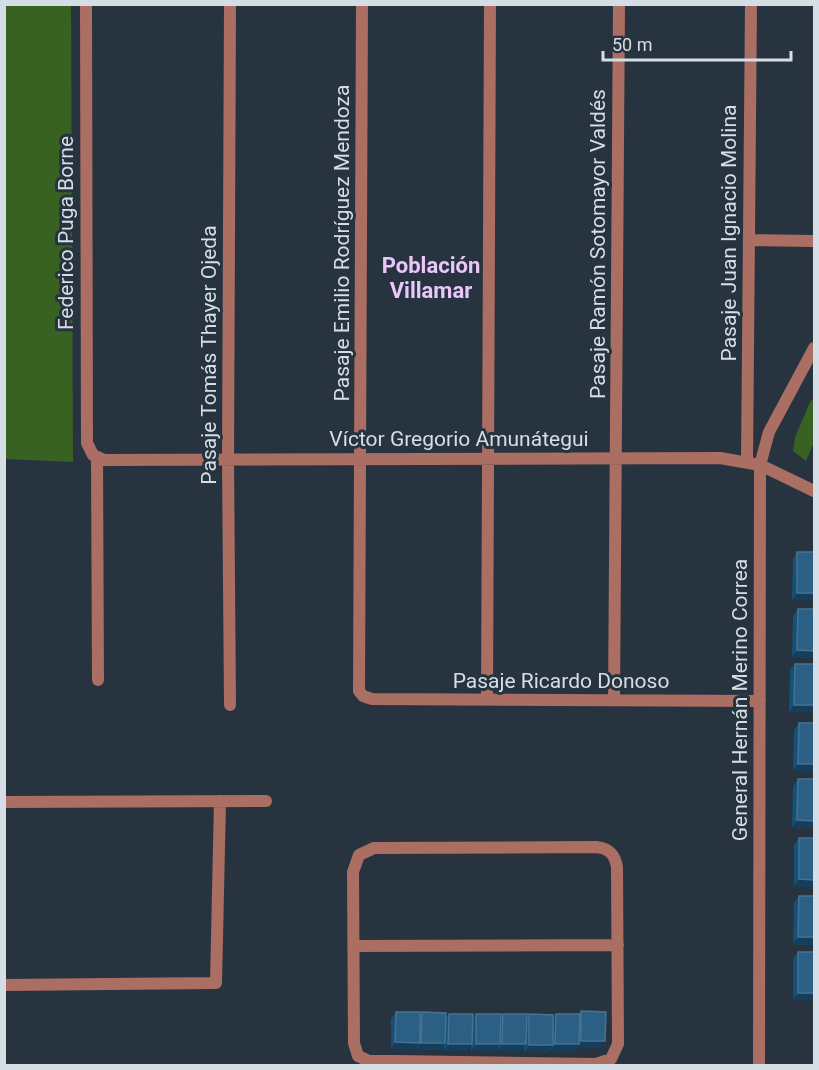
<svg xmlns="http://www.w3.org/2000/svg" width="819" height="1070" viewBox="0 0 819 1070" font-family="Roboto,sans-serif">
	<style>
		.green { fill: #376222 }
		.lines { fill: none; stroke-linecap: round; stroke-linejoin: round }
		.street { stroke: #aa6e62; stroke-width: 12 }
		.wall { fill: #165077 }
		.shaded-wall { fill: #143e5c }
		.building { fill: #2b5f83; stroke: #467392; stroke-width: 1.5 }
		.labels { text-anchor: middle; stroke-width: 6; stroke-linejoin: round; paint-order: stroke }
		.street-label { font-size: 21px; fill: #d5dee5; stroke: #273440 }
		.neighbourhood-label { font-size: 22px; font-weight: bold; fill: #ebc6f9; stroke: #273440 }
	</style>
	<rect width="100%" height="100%" fill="#273440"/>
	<path class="green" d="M5,4L71,5L73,462L5,459Z
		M811,400L814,401V442L806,461L793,451L795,437Z"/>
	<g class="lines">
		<path class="street" d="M86,4L87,443L93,455L104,460L720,458L760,465L814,491
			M230,4L228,460L230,705
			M362,4L359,691L363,696L372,699L760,701
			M749,240L814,241
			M97,458L98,680
			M747,462L751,4
			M487,700L490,4
			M614,700L619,4
			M4,802L266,801
			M596,847C609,848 615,855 617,867L618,1044L611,1059L596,1064L395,1061H369L358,1056L354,1043L353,872L359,855L374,848Z
			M354,946L618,945
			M4,985L216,983L220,801
			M759,1066L760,465L769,432L814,348"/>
	</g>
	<path class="wall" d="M797,552L814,600H792L793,559Z
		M798,609H814V658L792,657L793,616Z
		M795,664H814V712H789L790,670Z
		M799,723L814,771H793L794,730Z
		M798,779L814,828L792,827L793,786Z
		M799,838H814V887L794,886V845Z
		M799,896H814V945L793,944L794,903Z
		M798,952H814V1000H793V959Z
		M581,1011L600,1048H577L574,1051H550V1048L548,1052H524V1047L521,1051H498V1047L495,1051H471V1045L467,1051H444V1045L440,1050L416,1049V1047L415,1049H391V1019L396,1012L420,1015L422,1012L445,1018L449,1014L473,1019L476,1014L500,1018L503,1014L527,1018L529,1014L553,1017L556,1014H579Z"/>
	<path class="shaded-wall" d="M797,593H814V600H792Z
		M797,650L814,651V658L792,657Z
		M794,705H814V712H789Z
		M798,764H814V771H793Z
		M797,820L814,821V828L792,827Z
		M799,879L814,880V887L794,886Z
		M798,937H814V945L793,944Z
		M798,993H814V1000H793Z
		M581,1041H605L600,1048H577L574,1051H550L555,1044H579Z
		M395,1042L420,1043L415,1049H391Z
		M421,1043H445L440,1050L416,1049Z
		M448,1044H472L467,1051H444Z
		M476,1044H500L495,1051H471Z
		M502,1044H526L521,1051H498Z
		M529,1045H553L548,1052H524Z"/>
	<path class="building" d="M797,552H814V593H797Z
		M798,609H814V651L797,650Z
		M795,664H814V705H794Z
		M799,723H814V764H798Z
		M798,779H814V821L797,820Z
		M799,838H814V880L799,879Z
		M799,896H814V937H798Z
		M798,952H814V993H798Z
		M581,1011L606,1012L605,1041H581Z
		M396,1012H420V1043L395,1042Z
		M422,1012L446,1013L445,1043H421Z
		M449,1014H473L472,1044H448Z
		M476,1014H501L500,1044H476Z
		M503,1014H527L526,1044H502Z
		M529,1014L553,1015V1045H529Z
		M556,1014H580L579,1044H555Z"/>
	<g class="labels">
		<g class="street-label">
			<text transform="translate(66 233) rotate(-90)" y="7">Federico Puga Borne</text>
			<text transform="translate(729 233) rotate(-90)" y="7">Pasaje Juan Ignacio Molina</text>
			<text transform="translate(342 243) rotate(-90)" y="7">Pasaje Emilio Rodríguez Mendoza</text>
			<text transform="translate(598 244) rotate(-90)" y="7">Pasaje Ramón Sotomayor Valdés</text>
			<text transform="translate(209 355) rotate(-90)" y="7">Pasaje Tomás Thayer Ojeda</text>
			<text x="459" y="446">Víctor Gregorio Amunátegui</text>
			<text x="561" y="688">Pasaje Ricardo Donoso</text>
			<text transform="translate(740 700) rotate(-90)" y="7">General Hernán Merino Correa</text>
		</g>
		<g class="neighbourhood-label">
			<text x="431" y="273">Población<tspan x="431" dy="25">Villamar</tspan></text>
		</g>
	</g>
	<rect width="819" height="1070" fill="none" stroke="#d5dee5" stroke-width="12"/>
	<path d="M603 51v9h188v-9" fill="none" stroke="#d5dee5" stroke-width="3"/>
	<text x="612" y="51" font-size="18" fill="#d5dee5" stroke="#273440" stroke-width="4.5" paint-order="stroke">50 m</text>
</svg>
